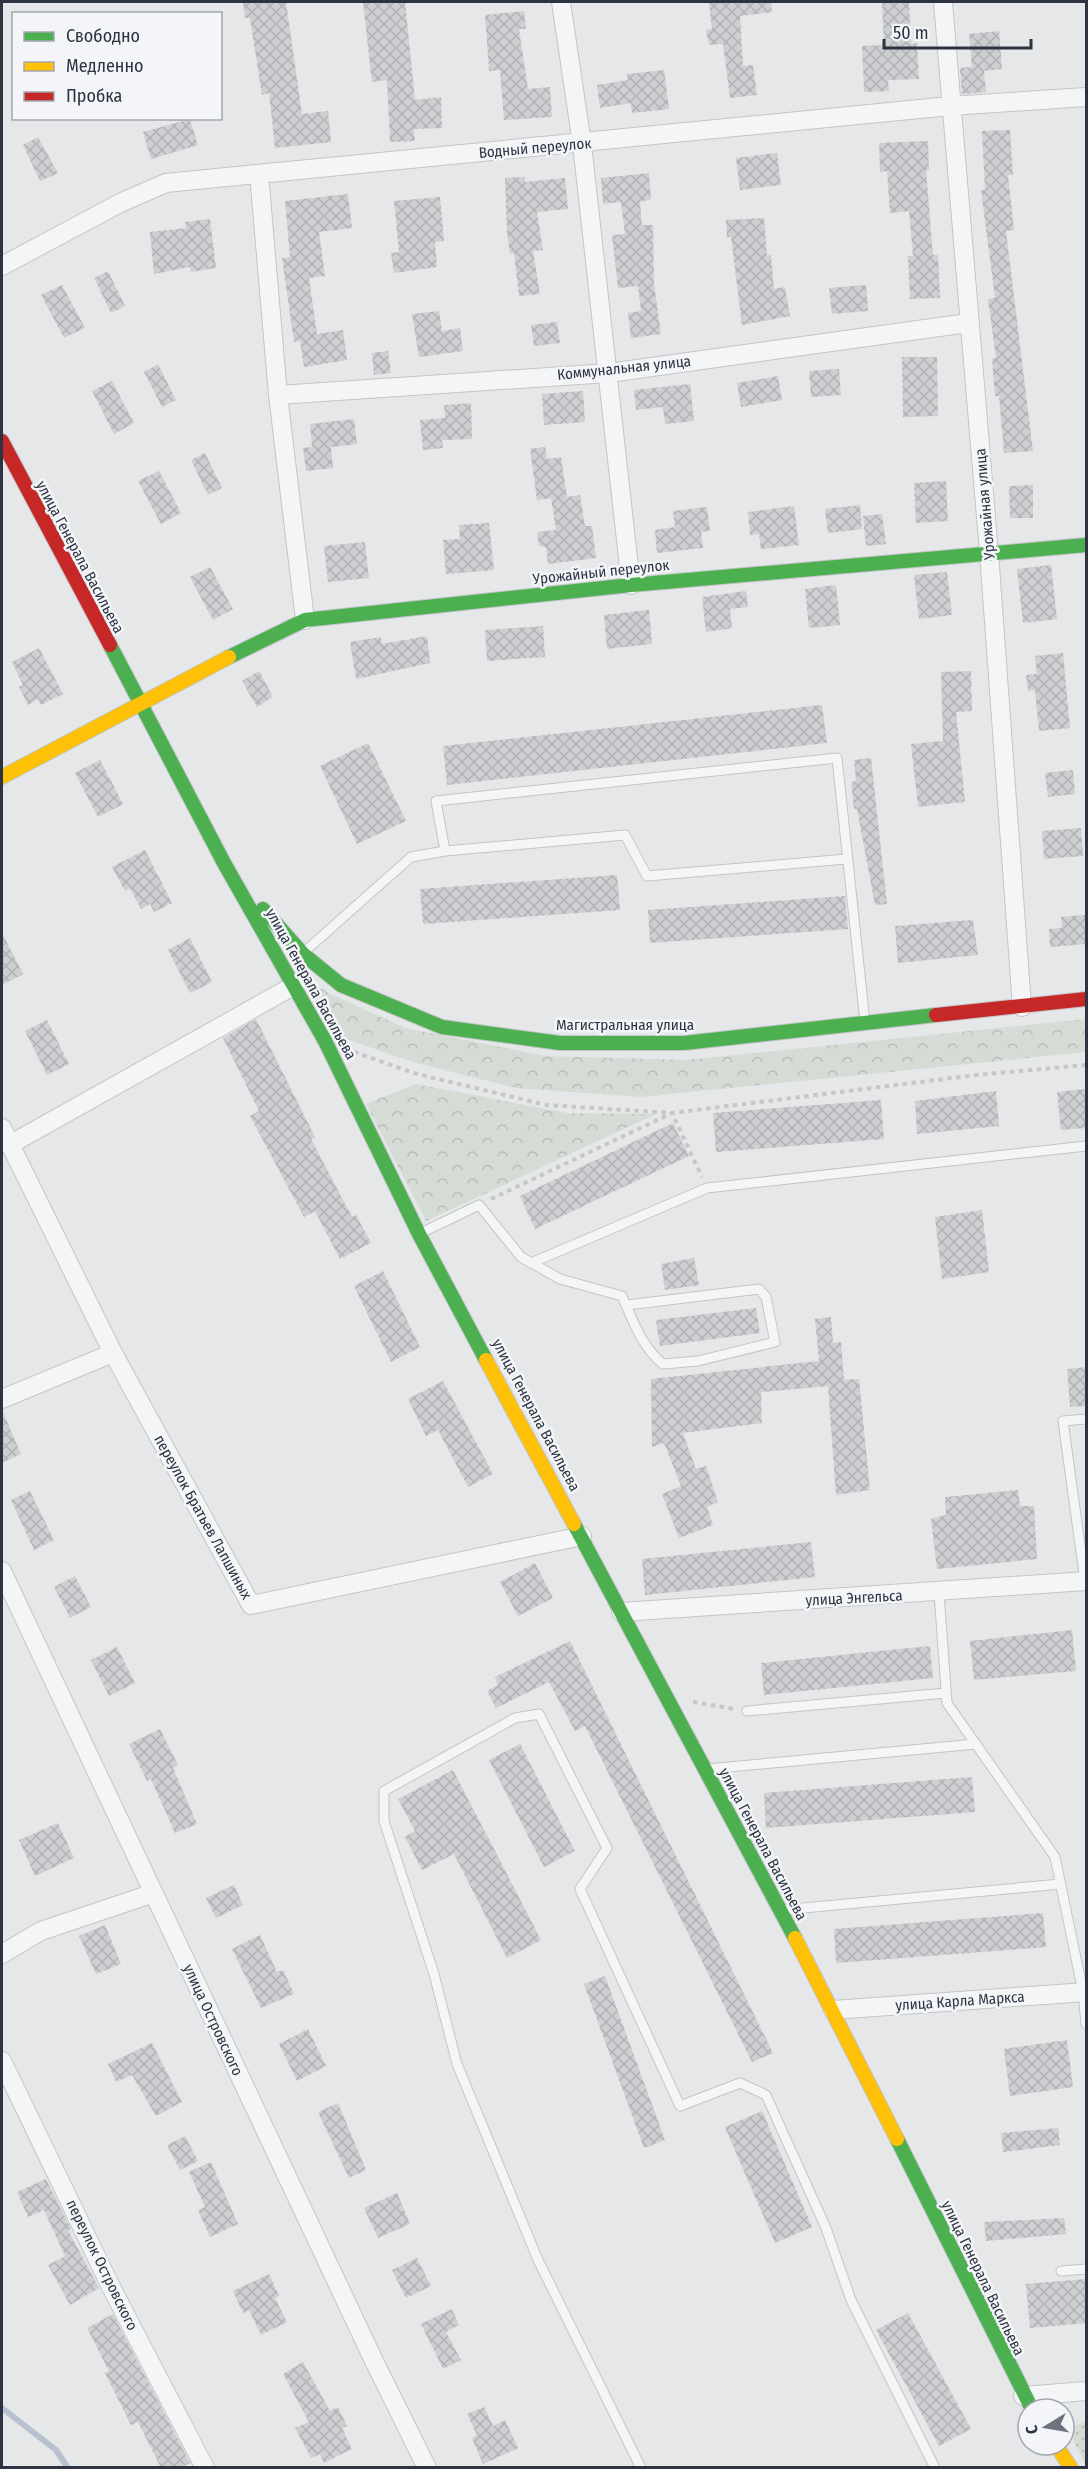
<svg xmlns="http://www.w3.org/2000/svg" width="1088" height="2469" viewBox="0 0 1088 2469" font-family="'Fira Sans Condensed',sans-serif">
	<style>
		.forest { fill: url(#forest-crowns) }
		.park { fill: url(#park-dots) }
		.lines { fill: none; stroke-linecap: round; stroke-linejoin: round }
		.stream { stroke: #b7c1d0; stroke-width: 6 }
		.building { fill: url(#building-cross-hatch) }
		.lane-casing { stroke: #c3c5c7; stroke-width: 11 }
		.street-casing { stroke: #c3c5c7; stroke-width: 20 }
		.fast-casing { stroke: #c3c5c7; stroke-width: 16 }
		.slow-casing { stroke: #c3c5c7; stroke-width: 16 }
		.jam-casing { stroke: #c3c5c7; stroke-width: 16 }
		.path { stroke: #c5c7c9; stroke-width: 4; stroke-dasharray: 4.5 4.5; stroke-linecap: butt }
		.lane { stroke: #f4f5f6; stroke-width: 9 }
		.street { stroke: #f4f5f6; stroke-width: 18 }
		.fast { stroke: #4caf50; stroke-width: 14 }
		.slow { stroke: #ffc107; stroke-width: 14 }
		.jam { stroke: #c62828; stroke-width: 14 }
		.labels { text-anchor: middle; stroke-width: 5; stroke-linejoin: round; paint-order: stroke }
		.street-label { font-size: 15px; fill: #2d3341; stroke: #f3f5f8 }
	</style>
	<defs>
		<pattern id="forest-crowns" width="20" height="18" patternUnits="userSpaceOnUse" patternTransform="scale(1.5)"><rect width="20" height="18" fill="#d5dcd6"/><path d="M2 6a3 3 0 1 1 6 0M12 15a3 3 0 1 1 6 0" fill="none" stroke="#b7bdb9"/></pattern>
		<pattern id="park-dots" width="8" height="8" patternUnits="userSpaceOnUse" patternTransform="scale(1.5)"><rect width="8" height="8" fill="#d5dcd6"/><path d="M2 2h.1M6 6h.1" fill="none" stroke="#b7bdb9" stroke-width="1.8" stroke-linecap="round"/></pattern>
		<pattern id="building-cross-hatch" width="8" height="8" patternUnits="userSpaceOnUse" patternTransform="scale(1.5)"><rect width="8" height="8" fill="#cdcfd1"/><path d="M0 0l8 8M0 8l8-8" fill="none" stroke="#b0b2b5"/></pattern>
	</defs>
	<rect width="100%" height="100%" fill="#e5e7e9"/>
	<path class="forest" d="M303,978L331,994L405,1028L546,1056L687,1060L1086,1019V1052L641,1097L516,1088L413,1062L337,1036Z
		M416,1084L567,1113L656,1114L426,1221L366,1104Z"/>
	<path class="park" d="M1086,2421V2466L1068,2429Z"/>
	<g class="lines">
		<path class="stream" d="M2,2408L56,2450L68,2468"/>
	</g>
	<path class="building" d="M243,2H286L302,114L328,111L331,142L275,148L269,93L262,95L250,18H245Z
		M363,2H405L415,100L441,97L442,128L414,129L415,141L390,142L387,80L372,82Z
		M771,2L772,12L740,16L743,66L753,65L757,95L730,98L723,44L709,45L706,30L712,29L709,3Z
		M882,2H909L911,44L917,43L919,79L888,80L889,91L864,92L862,46L884,45Z
		M524,11L526,29H519L528,89L550,87L552,117L504,120L500,70L489,71L485,15Z
		M999,31L1002,69L984,71L986,92L962,94L960,68L972,67L969,34Z
		M664,70L669,109L632,113L631,103L600,108L597,85L628,80L627,74Z
		M190,119L198,145L151,159L143,132Z
		M1010,130L1013,175H1008L1014,230L1006,231L1033,451L1004,453L999,396H995L992,359L996,358L988,299L995,298L981,190H985L982,131Z
		M38,137L58,173L40,181L23,145Z
		M928,141L929,170H926L933,255H938L940,298L910,299L908,256H913L909,211L890,213L887,171L880,172L879,143Z
		M777,153L781,185L740,190L736,158Z
		M649,173L651,199L640,202L642,225H653L654,284L661,334L631,338L628,313L641,311L638,286L618,288L612,235L625,234L621,202L603,204L601,178Z
		M525,177V182L565,178L568,209L537,212L543,250L533,251L540,294L519,296L514,253L510,254L507,233L505,178Z
		M348,194L352,228L319,232L325,276L309,278L317,334L343,330L347,360L304,367L300,341L294,342L282,258L290,257L285,201Z
		M440,197L444,241L435,242L437,267L394,273L391,253L399,252L394,201Z
		M764,218L767,256L771,255L774,289L785,287L790,316L742,325L731,237H727L726,220Z
		M210,219L216,268L191,272L190,267L154,274L150,232L186,228L185,222Z
		M108,271L125,306L111,313L94,278Z
		M62,285L85,328L64,338L41,295Z
		M866,285L868,311L832,314L829,288Z
		M439,311L442,331L460,328L463,351L419,357L412,314Z
		M557,322L560,343L534,346L531,325Z
		M388,351L391,373L374,375L372,353Z
		M902,357H937L938,416L903,417Z
		M158,364L176,400L162,407L144,372Z
		M839,369L841,395L811,397L809,371Z
		M778,376L782,400L741,407L737,383Z
		M112,381L134,423L114,434L92,391Z
		M690,384L694,421L665,424L663,407L636,410L634,390Z
		M583,391L585,422L544,425L542,394Z
		M471,403L472,439L442,440L443,448L423,450L420,420L445,418L444,405Z
		M354,419L357,444L331,447L333,468L306,471L303,448L312,447L310,424Z
		M545,447L547,459L561,457L567,497L580,495L585,526H592L596,558L548,564L546,547L539,546L537,532L556,530L551,498L537,500L530,449Z
		M205,453L222,488L208,495L191,460Z
		M159,471L181,513L161,524L138,481Z
		M946,481L948,521L916,523L914,483Z
		M1033,485V518H1010L1009,486Z
		M860,505L862,529L828,533L825,509Z
		M794,506L799,545L761,549L759,534L750,535L748,512Z
		M707,507L710,531L701,532L703,548L657,553L655,530L675,527L673,511Z
		M882,514L886,544L866,546L863,516Z
		M489,523L494,570L446,574L443,540L460,539L459,525Z
		M365,542L369,578L328,582L324,546Z
		M1051,565L1057,619L1023,623L1017,569Z
		M210,567L233,609L213,620L190,577Z
		M947,572L952,615L919,619L914,575Z
		M836,585L840,625L809,628L805,589Z
		M746,591L748,607L730,609L732,628L706,632L702,597Z
		M649,610L652,644L607,649L604,615Z
		M543,626L545,657L487,661L485,630Z
		M427,636L430,663L356,679L350,642L381,637L382,644Z
		M39,648L63,694L41,705L38,699L28,705L19,687L23,685L12,662Z
		M1063,653L1070,728L1039,731L1035,690L1028,691L1026,675L1037,674L1035,656Z
		M259,671L273,697L257,707L242,681Z
		M971,671L972,711L956,712L965,802L918,807L911,744L943,741L941,672Z
		M822,705L827,743L447,785L443,746Z
		M368,743L406,821L357,844L320,766Z
		M871,758L887,904L875,905L857,809H854L851,782L856,781L854,760Z
		M100,760L123,804L98,817L75,773Z
		M1073,770L1075,794L1048,797L1045,773Z
		M1081,828L1083,856L1044,859L1042,831Z
		M145,850L172,903L154,912L150,904L141,909L130,888L125,891L112,867Z
		M617,875L620,910L423,924L420,889Z
		M845,896L848,929L650,943L648,910Z
		M1086,915V944L1050,947L1049,929L1062,928L1061,917Z
		M973,920L978,955L898,963L895,926Z
		M2,933L23,974L2,985Z
		M190,938L212,982L190,993L168,950Z
		M256,1019L315,1137L311,1139L352,1217L356,1215L371,1243L340,1259L315,1211L304,1217L250,1116L259,1111L223,1038Z
		M47,1020L69,1064L47,1075L25,1031Z
		M1086,1089V1128L1061,1130L1057,1092Z
		M996,1091L999,1126L917,1134L915,1101Z
		M881,1100L884,1139L716,1152L713,1113Z
		M673,1123L689,1156L535,1229L520,1196Z
		M982,1210L989,1272L942,1279L935,1217Z
		M694,1258L699,1285L665,1290L661,1264Z
		M383,1271L420,1347L391,1362L354,1286Z
		M756,1308L760,1333L660,1346L656,1320Z
		M831,1317L833,1343L841,1342L844,1380L859,1379L870,1490L836,1495L828,1386L761,1392L762,1423L683,1433L696,1469L706,1466L718,1502L707,1507L713,1525L679,1538L662,1494L681,1486L664,1443L652,1447L651,1379L819,1361L815,1319Z
		M1086,1367V1406L1070,1407L1067,1369Z
		M443,1381L493,1474L468,1487L438,1430L426,1436L408,1399Z
		M2,1410L21,1454L2,1463Z
		M1018,1490L1020,1506H1034L1037,1559L937,1569L931,1519L946,1515L945,1497Z
		M30,1491L54,1540L34,1550L11,1500Z
		M811,1542L815,1577L645,1595L642,1559Z
		M535,1563L553,1598L518,1616L500,1582Z
		M75,1576L91,1607L70,1618L54,1587Z
		M1072,1630L1076,1671L974,1680L970,1641Z
		M570,1641L773,2053L752,2062L585,1726L575,1731L549,1682L496,1708L487,1691L498,1685L495,1677Z
		M930,1646L933,1678L764,1695L761,1663Z
		M117,1647L135,1683L109,1696L91,1660Z
		M160,1729L178,1765L173,1768L197,1824L175,1833L151,1779L147,1781L129,1744Z
		M520,1744L575,1851L544,1867L489,1760Z
		M453,1770L541,1940L507,1958L454,1854L422,1870L405,1837L415,1831L398,1799Z
		M972,1777L975,1812L766,1828L764,1793Z
		M58,1823L74,1858L35,1876L19,1840Z
		M234,1885L243,1905L216,1918L206,1898Z
		M1043,1913L1046,1947L836,1963L834,1929Z
		M105,1925L121,1964L96,1974L79,1936Z
		M260,1935L277,1972L283,1970L294,1994L261,2008L232,1949Z
		M605,1976L665,2140L644,2148L584,1984Z
		M308,2029L326,2066L297,2081L279,2044Z
		M1067,2040L1073,2087L1010,2096L1004,2049Z
		M152,2043L182,2102L156,2116L132,2075L116,2082L108,2064Z
		M338,2103L366,2170L349,2178L318,2112Z
		M762,2111L812,2227L775,2243L725,2127Z
		M1058,2128L1060,2145L1003,2152L1001,2133Z
		M185,2136L198,2161L180,2170L167,2145Z
		M211,2162L238,2224L210,2237L198,2210L205,2207L189,2172Z
		M46,2179L71,2229L68,2230L99,2288L70,2305L48,2265L65,2256L44,2210L28,2217L17,2192Z
		M397,2193L410,2224L378,2238L364,2208Z
		M1064,2218L1066,2234L986,2241L984,2222Z
		M417,2258L431,2286L406,2298L392,2270Z
		M269,2274L279,2296L275,2298L287,2322L261,2335L249,2310L243,2313L233,2291Z
		M1086,2279V2323L1030,2328L1026,2284Z
		M452,2309L459,2325L446,2332L461,2360L443,2369L421,2324Z
		M908,2313L971,2429L939,2446L876,2330Z
		M113,2314L190,2463L180,2468H161L138,2422L131,2425L105,2373L109,2371L87,2328Z
		M303,2362L330,2411L338,2407L347,2426L342,2428L352,2449L324,2463L320,2454L311,2458L295,2428L309,2422L283,2374Z
		M484,2407L493,2426L505,2420L518,2448L483,2464L472,2438L477,2435L467,2414Z"/>
	<g class="lines">
		<defs>
			<path id="lane" d="M445,851L625,835L647,876L847,859
				M303,953L411,857L445,851L436,801L837,758L865,1022
				M421,1233L479,1205L521,1257L560,1279L622,1296C633,1321 642,1347 663,1364L698,1361L775,1342L766,1297L759,1289L627,1305
				M531,1263L707,1188L1086,1146
				M1085,1581L1063,1421L1086,1419
				M939,1593L947,1703L1055,1857L1083,1992L1086,2024
				M747,1711L946,1693
				M707,1769L976,1744
				M782,1910L1060,1884
				M1061,2271L1086,2269
				M641,2468L538,2260L457,2064L434,1974L384,1821V1791L515,1718L539,1714L607,1848L580,1889L680,2106L740,2083L766,2095L826,2228L851,2300L935,2468"/>
			<path id="street" d="M561,2L582,144L631,585
				M943,2L989,553L1022,1007
				M259,174L278,395L305,620
				M2,266L120,203L166,183L950,106L1086,97
				M278,395L609,373L968,323
				M2,1128L113,1353L251,1605L582,1536
				M9,1145L295,985
				M2,1399L113,1353
				M2,1571L374,2361L427,2468
				M621,1612L1086,1581
				M2,1954L41,1931L154,1893
				M833,2010L1086,1992
				M2,2061L110,2285L205,2468
				M1023,2396L1086,2391"/>
			<path id="fast" d="M110,645L224,863L325,1041L419,1234L486,1360
				M229,657L305,620L631,585L1086,545
				M263,909L303,954L341,985L442,1027L560,1043H684L936,1015
				M574,1524L795,1938
				M897,2139L1032,2409"/>
			<path id="slow" d="M2,777L229,657
				M486,1360L574,1524
				M795,1938L897,2139
				M1056,2445L1071,2468"/>
			<path id="jam" d="M2,441L110,645
				M936,1015L1086,999"/>
		</defs>
		<use href="#lane" class="lane-casing"/>
		<use href="#street" class="street-casing"/>
		<use href="#fast" class="fast-casing"/>
		<use href="#slow" class="slow-casing"/>
		<use href="#jam" class="jam-casing"/>
		<path class="path" d="M354,1052L417,1074L546,1105L672,1113L976,1075L1086,1065
			M491,1199L672,1113L702,1177
			M693,1702L735,1709"/>
		<use href="#lane" class="lane"/>
		<use href="#street" class="street"/>
		<use href="#fast" class="fast"/>
		<use href="#slow" class="slow"/>
		<use href="#jam" class="jam"/>
	</g>
	<g class="labels">
		<g class="street-label">
			<text transform="translate(535 148) rotate(-5)" y="5">Водный переулок</text>
			<text transform="translate(624 368) rotate(-6)" y="5">Коммунальная улица</text>
			<text transform="translate(985 504) rotate(-95)" y="5">Урожайная улица</text>
			<text transform="translate(80 557) rotate(62)" y="5">улица Генерала Васильева</text>
			<text transform="translate(601 572) rotate(-6)" y="5">Урожайный переулок</text>
			<text transform="translate(311 984) rotate(61)" y="5">улица Генерала Васильева</text>
			<text x="625" y="1030">Магистральная улица</text>
			<text transform="translate(536 1415) rotate(62)" y="5">улица Генерала Васильева</text>
			<text transform="translate(203 1517) rotate(61)" y="5">переулок Братьев Лапшиных</text>
			<text transform="translate(854 1598) rotate(-3)" y="5">улица Энгельса</text>
			<text transform="translate(763 1844) rotate(62)" y="5">улица Генерала Васильева</text>
			<text transform="translate(960 2001) rotate(-4)" y="5">улица Карла Маркса</text>
			<text transform="translate(213 2020) rotate(65)" y="5">улица Островского</text>
			<text transform="translate(102 2265) rotate(64)" y="5">переулок Островского</text>
			<text transform="translate(983 2278) rotate(64)" y="5">улица Генерала Васильева</text>
		</g>
	</g>
	<rect width="1088" height="2469" fill="none" stroke="#2d3341" stroke-width="6"/>
	<rect x="12" y="12" width="210" height="108" fill="#f3f5f8" stroke="#a4a7af" stroke-width="1.5"/>
	<rect x="24" y="32" width="30" height="9" fill="#4caf50" stroke="#a4a7af" stroke-width="1.5"/>
	<text x="66" y="42" font-size="18" fill="#2d3341">Свободно</text>
	<rect x="24" y="62" width="30" height="9" fill="#ffc107" stroke="#a4a7af" stroke-width="1.5"/>
	<text x="66" y="72" font-size="18" fill="#2d3341">Медленно</text>
	<rect x="24" y="92" width="30" height="9" fill="#c62828" stroke="#a4a7af" stroke-width="1.5"/>
	<text x="66" y="102" font-size="18" fill="#2d3341">Пробка</text>
	<g transform="translate(1046 2427) rotate(259)"><circle r="28" fill="#f3f5f8" stroke="#a4a7af" stroke-width="1.5"/>
	<path d="M0-4.5L10 22L0 15L-10 22Z" fill="#6d727c"/>
	<text y="-9" font-size="16" font-weight="bold" text-anchor="middle" fill="#2d3341">С</text>
	</g>
	<path d="M884 39v9h147v-9" fill="none" stroke="#2d3341" stroke-width="3"/>
	<text x="893" y="39" font-size="18" fill="#2d3341" stroke="#f3f5f8" stroke-width="4.5" paint-order="stroke">50 m</text>
</svg>
